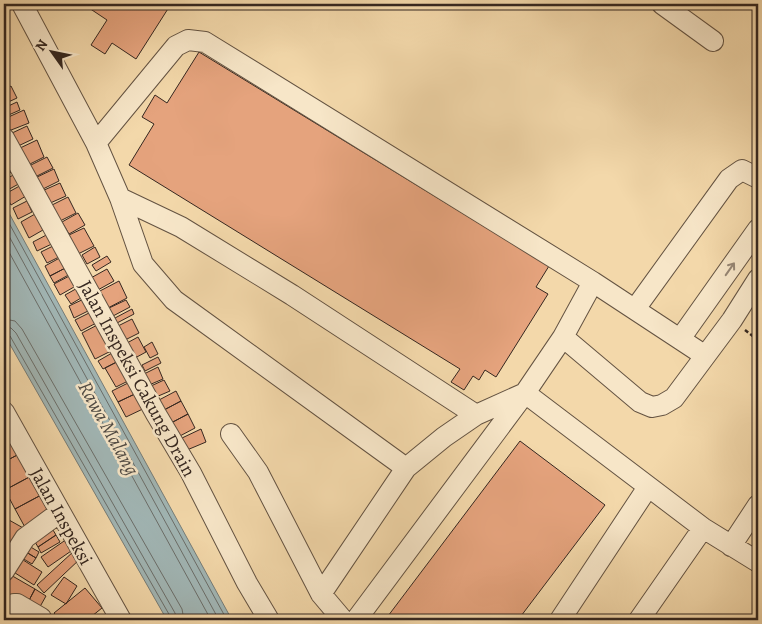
<svg xmlns="http://www.w3.org/2000/svg" width="762" height="624" viewBox="0 0 762 624" font-family="Alegreya,serif">
	<style>
		.water { fill: #a1b6b5; stroke: #767d79 }
		.lines { fill: none; stroke-linecap: round; stroke-linejoin: round }
		.shore { stroke: #6b6e6a; stroke-width: 1 }
		.building { fill: #e5a37d; stroke: #352720 }
		.minor-casing { stroke: #645342; stroke-width: 22 }
		.path { stroke: #352720; stroke-width: 2.5; stroke-dasharray: 4 2.5; stroke-linecap: butt }
		.minor { stroke: #f7e6c8; stroke-width: 20 }
		.oneway { stroke: #968674 }
		.labels { text-anchor: middle; stroke-width: 5; stroke-linejoin: round; paint-order: stroke }
		.street-label { font-size: 19px; fill: #352720; stroke: #f7e6c8 }
		.water-label { font-size: 20px; font-style: italic; fill: #504b45; stroke: #f7e6c8 }
	</style>
	<rect width="100%" height="100%" fill="#f3d8aa"/>
	<filter id="stains"><feTurbulence type="fractalNoise" baseFrequency=".004" numOctaves="4"/><feColorMatrix values="0 0 0 0 .2 0 0 0 0 .09 0 0 0 0 .02 0 0 0 .5 -.17"/></filter>
	<radialGradient id="worn" r=".72"><stop offset=".6" stop-color="#630" stop-opacity="0"/><stop offset="1" stop-color="#630" stop-opacity=".3"/></radialGradient>
	<path class="water" d="M4,204L232,620H167L4,334Z"/>
	<g class="lines">
		<path class="shore" d="M4,214L227,620
			M4,227L219,620
			M4,243L211,620
			M4,319L15,321L22,329L182,609L184,620
			M4,326L11,328L16,333L175,613L177,620
			M4,333L10,336L170,616L171,620"/>
	</g>
	<path class="building" d="M83,4H171L136,59L112,43L105,54L91,45L107,20Z
		M199,52L549,266L536,287L548,294L496,377L485,370L479,380L473,376L464,390L451,382L460,369L129,165L154,124L142,117L155,95L167,103Z
		M11,86L17,98L4,104V90Z
		M17,102L20,110L4,117V108Z
		M24,110L29,123L6,132L4,126V119Z
		M27,126L33,139L16,147L10,134Z
		M37,140L44,157L26,166L18,149Z
		M4,154L15,170L4,176Z
		M47,157L53,168L33,178L27,167Z
		M54,169L59,181L41,190L35,178Z
		M19,172L24,181L4,192V180Z
		M25,183L31,193L11,205L5,194Z
		M60,183L66,196L48,204L42,191Z
		M68,197L76,213L58,222L50,206Z
		M27,201L32,212L18,219L13,208Z
		M78,213L85,225L69,234L62,222Z
		M35,214L43,230L29,238L21,222Z
		M84,228L94,246L78,254L69,235Z
		M54,231L58,241L37,251L33,242Z
		M59,243L65,254L47,263L41,252Z
		M95,247L100,257L87,264L82,255Z
		M65,255L71,265L50,276L45,266Z
		M107,256L111,262L96,271L92,265Z
		M71,265L74,272L54,283L50,276Z
		M107,269L114,281L96,291L89,279Z
		M75,273L81,283L60,295L54,284Z
		M119,281L127,298L106,309L98,292Z
		M81,286L86,295L71,304L65,295Z
		M88,297L94,308L74,318L69,306Z
		M126,300L130,307L113,316L109,308Z
		M132,309L134,314L117,323L115,318Z
		M95,310L100,321L81,331L75,320Z
		M132,319L139,333L125,340L118,326Z
		M103,322L117,348L95,359L82,333Z
		M138,337L146,352L135,358L127,343Z
		M152,342L158,354L150,358L144,347Z
		M119,349L124,358L103,369L98,361Z
		M158,357L161,363L145,371L142,365Z
		M123,359L134,378L116,387L105,368Z
		M158,367L163,379L149,385L144,374Z
		M134,380L139,392L118,402L112,391Z
		M164,380L170,391L156,397L151,386Z
		M176,391L181,401L164,410L159,400Z
		M139,392L147,407L126,417L118,402Z
		M181,401L188,414L171,423L164,410Z
		M188,414L195,428L178,437L171,423Z
		M201,429L206,442L187,450L182,438Z
		M14,441L21,453L4,462V447Z
		M520,441L605,505L518,620H385Z
		M21,453L33,475L5,490L4,462Z
		M33,475L43,494L15,509L5,490Z
		M43,494L54,515L27,531L15,509Z
		M9,520L25,529L10,554L4,550V529Z
		M50,525L56,535L38,547L32,537Z
		M56,535L60,542L41,553L38,547Z
		M67,539L74,549L48,567L41,557Z
		M24,543L39,552L36,558L21,549Z
		M21,549L36,558L32,564L17,555Z
		M74,551L81,558L44,593L37,585Z
		M20,558L42,572L34,585L12,571Z
		M9,574L35,589L26,606L4,593V584Z
		M64,577L77,586L66,604L51,595Z
		M85,588L102,608L87,620H60L54,613Z
		M35,589L46,596L37,612L26,606Z"/>
	<g class="lines">
		<defs>
			<path id="minor" d="M22,4L96,143L120,198L143,264L174,300L406,468
				M662,4L713,41
				M4,138L156,414L191,473L247,583L269,620
				M96,143L176,46L188,40L205,42L593,282L563,337L525,393L356,620
				M120,198L181,227L292,295L476,415
				M593,282L704,355
				M635,309L729,179L742,170L758,178
				M563,337L640,402L652,407L662,405L674,398L732,320L758,279
				M680,339L758,229
				M4,412L121,620
				M231,434L258,472L321,594L343,620
				M731,546L758,505
				M4,571L25,538L59,513
				M321,594L406,468L444,437L476,415L525,393L703,528L758,562
				M4,610L7,612L14,604H17L41,618
				M560,620L648,487
				M639,620L703,528"/>
		</defs>
		<use href="#minor" class="minor-casing"/>
		<path class="path" d="M745,330L758,340"/>
		<use href="#minor" class="minor"/>
	</g>
	<defs><path id="oneway-shaft" d="M-6 0H5M1.5-3L5.5 0L1.5 3" fill="none" stroke-width="1.6" stroke-linecap="round" stroke-linejoin="round" transform="scale(1.25)"/></defs>
	<use class="oneway" href="#oneway-shaft" transform="translate(730 269) rotate(-55)"/>
	<g class="labels">
		<g class="street-label">
			<text transform="translate(138 378) rotate(61)" y="7">Jalan Inspeksi Cakung Drain</text>
			<text transform="translate(62 516) rotate(61)" y="7">Jalan Inspeksi</text>
		</g>
		<g class="water-label">
			<text transform="translate(109 428) rotate(61)" y="7">Rawa Malang</text>
		</g>
	</g>
	<rect width="762" height="624" fill="none" stroke="#f3d8aa" stroke-width="20"/>
	<rect x="5" y="5" width="752" height="614" fill="none" stroke="#352720" stroke-width="2.5"/>
	<rect x="10" y="10" width="742" height="604" fill="none" stroke="#352720"/>
	<g transform="translate(52 52) rotate(303)" stroke="#f7e6c8" stroke-width="4" paint-order="stroke">
	<path d="M0-4L9 19L0 12L-9 19Z" fill="#352720"/>
	<text y="-8" font-size="14" font-weight="bold" text-anchor="middle" fill="#352720">N</text>
	</g>
	<rect width="100%" height="100%" filter="url(#stains)"/>
	<rect width="100%" height="100%" fill="url(#worn)"/>
</svg>
